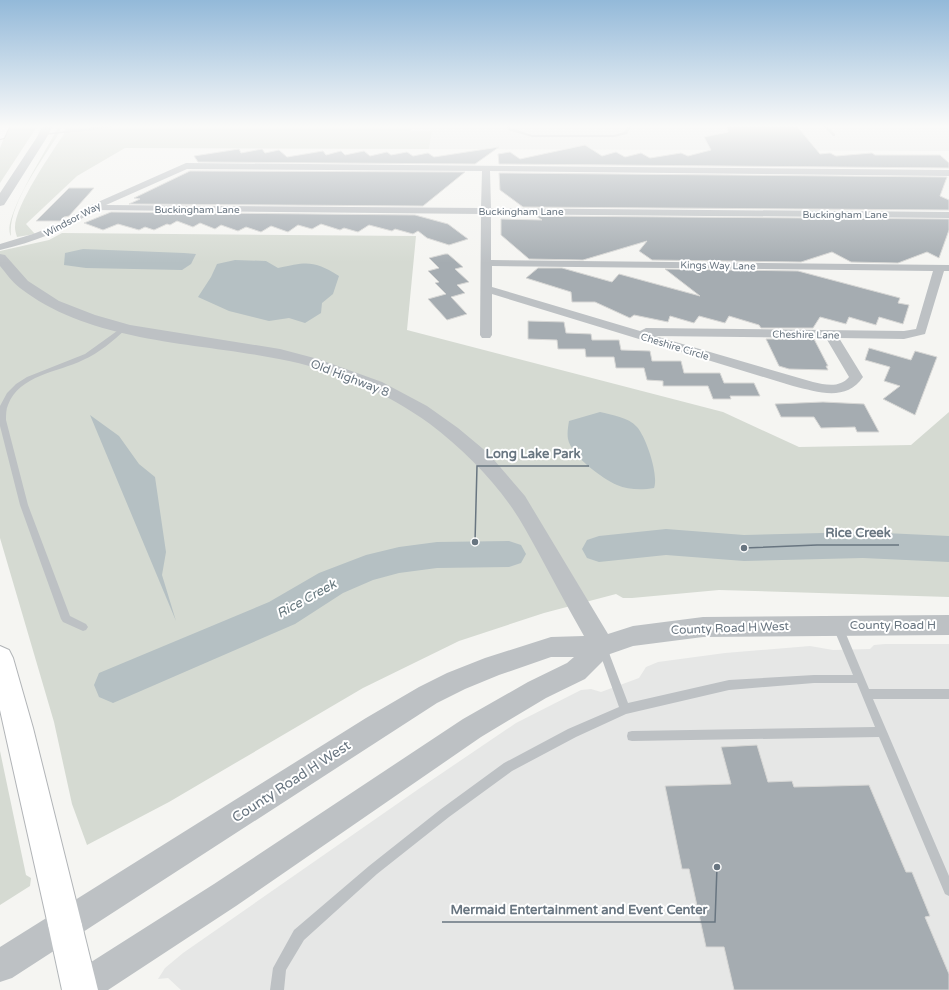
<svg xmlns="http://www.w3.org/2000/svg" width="949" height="990" viewBox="0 0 949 990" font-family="'Varela Round',sans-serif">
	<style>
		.built { fill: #e6e7e6 }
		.green { fill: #d5dad2 }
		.water { fill: #b5c0c3 }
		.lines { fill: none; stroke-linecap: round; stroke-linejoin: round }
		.river { fill: #b5c0c3; fill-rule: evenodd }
		.building { fill: #a5acb1; stroke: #d7d7d5 }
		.primary-casing { stroke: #b1b5b8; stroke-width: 2 }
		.motorway-casing { stroke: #b1b4b7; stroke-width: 2 }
		.service { fill: #bdc1c4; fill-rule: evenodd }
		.minor { fill: #bdc1c4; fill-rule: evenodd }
		.tertiary { fill: #bdc1c4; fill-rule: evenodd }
		.primary { fill: #fff; fill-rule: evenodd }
		.motorway { fill: #fff; fill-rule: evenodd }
		.labels { text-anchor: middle; stroke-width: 4; stroke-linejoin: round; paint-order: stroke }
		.far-street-label { font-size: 10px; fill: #687580; stroke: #fff }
		.street-label { font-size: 12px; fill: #687580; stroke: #fff }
		.water-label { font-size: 13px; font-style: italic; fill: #64767c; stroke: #fff }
		.near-street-label { font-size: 14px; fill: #687580; stroke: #fff }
		.leader { fill: none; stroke: #687580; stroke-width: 1.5 }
		.callout-dot { fill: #687580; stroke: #fff; stroke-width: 1.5 }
		.callout-label { font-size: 13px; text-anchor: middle; font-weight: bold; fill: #687580; stroke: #fff; stroke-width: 4; stroke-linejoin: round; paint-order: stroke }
	</style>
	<rect width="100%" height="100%" fill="#f5f5f2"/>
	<path class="built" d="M295,125H943L949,129V151L429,149L432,131H411L413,126Z
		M885,644H949V990H181L168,978L158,979L165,968L183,953L420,788L516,723L581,690L591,689L601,692L639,678L646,667L658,662L725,653L810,646L833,650L870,649L874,645Z"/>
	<path class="green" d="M9,125H38L0,183V148Z
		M59,125H62L59,133C42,161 7,206 11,236C0,220 51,144 59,125Z
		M66,125L413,126L411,131H432L429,149L125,148L77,176L26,224L35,234L17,237C16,234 15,230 15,228C14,207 52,152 64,134Z
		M62,233L416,236L407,330L723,412L799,447L911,445L949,412V597L719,590L632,598H623L616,594L544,613L459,641L363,688L169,802L87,845L72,804L54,722L0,538V251L49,240Z
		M0,751L26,875L31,878L30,886L0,905Z"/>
	<path class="water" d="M83,249L184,253L196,254L191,264L182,270L86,268L64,265L65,253Z
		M235,260L266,261L278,268C307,262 313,260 339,276L333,294L322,303L321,313L305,323L289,318L269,321L229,311L198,297L211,277L217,264Z
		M600,412C612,415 628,417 637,427C646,437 659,475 654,488C643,490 628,490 617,485C603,479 571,456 568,439C567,434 568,427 569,421Z
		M90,415L119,436L139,464L155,477L166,552L162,575L176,621Z"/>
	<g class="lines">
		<path class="river" d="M666,529L744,535L863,532L949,536V562L863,558L744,561L666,555L599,562L587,558L582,549L587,540L599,536Z
			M509,541L521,545L526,554L521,563L509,567L437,568L399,573L373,580L343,593L295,624L127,697L113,703L99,697L94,685L99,673L269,602L319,573L366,555L399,547L437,542Z"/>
	</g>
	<path class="building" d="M727,125H796L820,154L830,153L836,156L872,153L875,155H940L949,163V168L499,164L498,154L510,152L520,159L585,145L602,156L616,152L625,157L641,153L650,158L681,153L688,156L711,150L704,137L728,132Z
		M499,147L475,164L198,162L194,156L239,149L241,153L262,149L265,153L279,150L287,157L323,151L326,155L341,151L345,155L364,151L370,156L387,152L391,155L407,152L413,156L428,153L434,157Z
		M190,171L465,172L423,206L129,204L140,199L134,198Z
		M499,173L947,177L940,196L949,200V210L523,207L500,190Z
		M69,188H94L69,216L64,217L60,221H36Z
		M111,212L415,215L448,224L468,239L449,245L427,238L418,231L413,234L395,229L392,231L369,225L358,232L344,228L340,230L321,224L312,229L298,225L288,232L271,226L261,232L246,227L238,231L221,225L215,229L200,223L193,227L177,221L170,225L167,224L154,230L145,227L139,230L118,224L103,230L84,223Z
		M536,216L949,219V230L939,258L927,252L898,263L851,262L832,252L801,262L652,260L639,251L647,241L583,260L529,259L501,235V219L542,220Z
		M445,254H448L463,267L455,269L469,282L457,285L465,293L451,297L467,314L447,320L428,299L446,294L435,283L439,282L428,271L439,268L429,258Z
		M538,268H562L612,282L619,274L700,296L665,269L798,271L900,298L898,303L909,305L903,324L879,317L876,325L849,317L846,324L820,317L813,328H761L759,325L729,316L725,323L699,316L694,323L670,316L668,322L634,315L630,318L595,302H572L571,292L526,278Z
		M528,321L564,322L566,333L591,334L592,340H619L621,350L650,351L652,361H681L684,373H720L724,383H754L760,396H730L731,399H713L708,386H663V381L647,380L644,368H616L614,357H586L585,349H558L557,340L528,339Z
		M766,339H814L828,366H826L828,370L789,369L779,366Z
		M869,348L911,360L915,351L937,357L915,415L883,399L900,386L884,381L890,367L865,360Z
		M823,402L864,404L879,432H857L855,427L821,428L814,417H781L775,404Z
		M757,745L768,782L792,781L794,787L869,785L906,872H912L930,916L925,917L949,974V990H734L724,947H706L689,869H682L665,786L731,784L721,747Z"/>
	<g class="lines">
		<defs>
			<path id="primary" d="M65,908L77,913L82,925L98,990H62L48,925L53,913Z"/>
			<path id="motorway" d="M0,125H10L4,138L0,139Z
				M0,646L9,650L13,658L33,728L82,925L77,937L65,942L53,937L48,925L0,710Z"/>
		</defs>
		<use href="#primary" class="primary-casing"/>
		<use href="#motorway" class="motorway-casing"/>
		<path class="service" d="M113,125H119L103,129L44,135L42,134Z
			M506,125H510L511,128L532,135H614L624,132L628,125H632L627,134L614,137H532L508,130Z
			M822,125H826L835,134V136H833Z
			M124,326L126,327V329C113,341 99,353 83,360C59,372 19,375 8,405C6,409 6,415 6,420L28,505L70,616L86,624L88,627L86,630L83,631L63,622L61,619L20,505L0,426V406L7,393L16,384L27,377L85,354Z
			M838,623L841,624L843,627L869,689H949V699H873L949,876V896L945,894L879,737L632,741L628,740L627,736L628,732L632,731L875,727L857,683H814L729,690L626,714L576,737L512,771L449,817L377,874L304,940L286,970L284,990H270L273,968L294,930L369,866L441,809L504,763L568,729L619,707L598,648L600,645L603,644L606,645L628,703L729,680L814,675H853L833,627L835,624Z"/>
		<path class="minor" d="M186,163L949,170V176L490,171L491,208L949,212V218L491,214V260L949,265V271H944L925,334L904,339L839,338L863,377C846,402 818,392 793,386L492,294V335L490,338H482L480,335L481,214L95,210C66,230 34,242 0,250V244L33,234L56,225L89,206ZM187,169L482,171L481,208L106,205ZM492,266L933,271L916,329L904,331L646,328L640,331L492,287ZM655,336L826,338L849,377C840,388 826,385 813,382Z"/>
		<path class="tertiary" d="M43,125H53L47,137L6,202L4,205L0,206V193L37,137Z
			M0,254L5,255L28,281L59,301L95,315L130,325L280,349L318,359L382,382L427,406L458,428L488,453L525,496L608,634L633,626L703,617L949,615V635L703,637L633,646L610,654L585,679L546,698L481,737L236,906L108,990H61L66,978L214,884L463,719L528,682L567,663L574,657H551L499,675L465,689L437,703L12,978L0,982V947L366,718L419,687L447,673L485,658L551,637L584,636C568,608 553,580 538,552C529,536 521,520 510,505C488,474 460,447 430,424C386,392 333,369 279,359C194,342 91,343 20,288C12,282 6,273 0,266Z"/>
		<use href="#primary" class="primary"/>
		<use href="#motorway" class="motorway"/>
	</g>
	<linearGradient id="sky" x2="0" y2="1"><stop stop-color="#93b9d9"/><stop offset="0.48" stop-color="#fafaf9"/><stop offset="1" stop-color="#fafaf9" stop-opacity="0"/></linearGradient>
	<rect width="949" height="263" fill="url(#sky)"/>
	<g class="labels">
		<g class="far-street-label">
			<text x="197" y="213">Buckingham Lane</text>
			<text x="521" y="215">Buckingham Lane</text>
			<text x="845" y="218">Buckingham Lane</text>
			<text transform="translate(72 219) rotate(-28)" y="4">Windsor Way</text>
			<text transform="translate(718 265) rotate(1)" y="4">Kings Way Lane</text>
			<text transform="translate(806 334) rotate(1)" y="4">Cheshire Lane</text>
			<text transform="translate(675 346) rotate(17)" y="4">Cheshire Circle</text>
		</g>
		<g class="street-label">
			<text transform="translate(350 378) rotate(21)" y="4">Old Highway 8</text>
			<text x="893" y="629">County Road H</text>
			<text transform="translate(730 628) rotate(-2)" y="4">County Road H West</text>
		</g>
		<g class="water-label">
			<text transform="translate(306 598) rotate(-29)" y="5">Rice Creek</text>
		</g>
		<g class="near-street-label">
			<text transform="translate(291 781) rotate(-33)" y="5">County Road H West</text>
		</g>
	</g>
	<path class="leader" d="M475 542L477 466H589M744 548L817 545H899M717 867L715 922H442"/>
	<g class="callout-dot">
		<circle cx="475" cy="542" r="4"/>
		<circle cx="744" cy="548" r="4"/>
		<circle cx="717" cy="867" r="4"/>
	</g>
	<g class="callout-label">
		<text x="533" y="458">Long Lake Park</text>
		<text x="858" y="537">Rice Creek</text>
		<text x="579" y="914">Mermaid Entertainment and Event Center</text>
	</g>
</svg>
